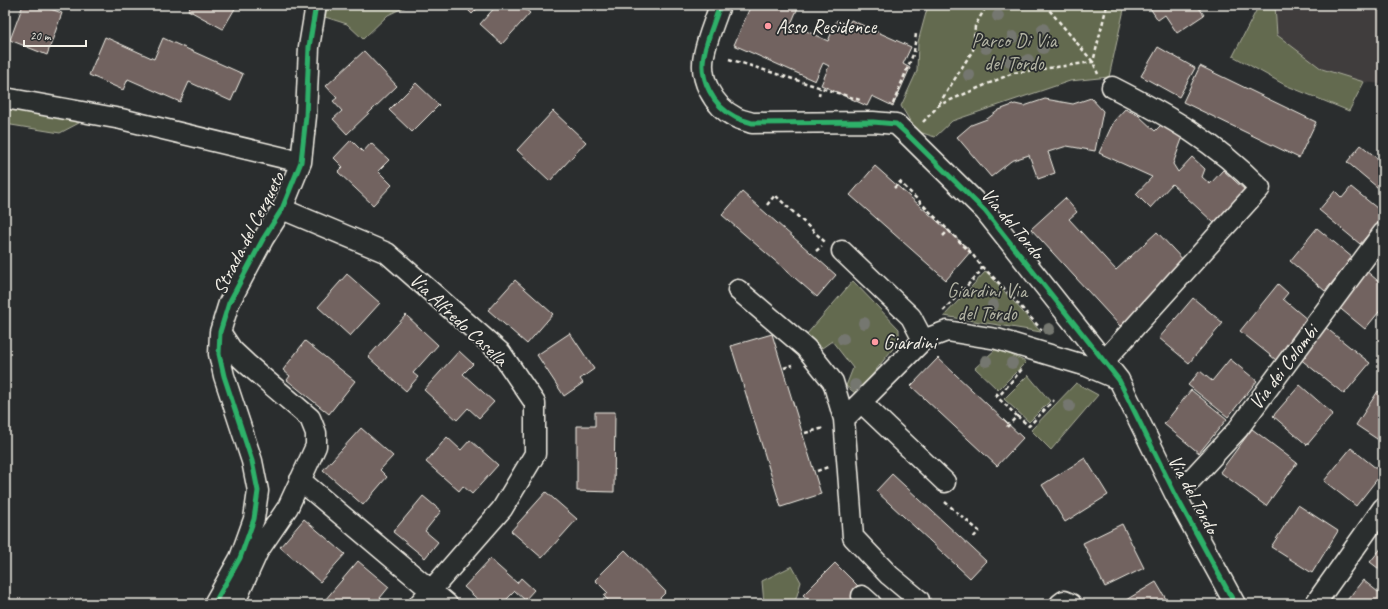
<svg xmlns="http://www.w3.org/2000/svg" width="1388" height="609" viewBox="0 0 1388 609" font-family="Caveat,sans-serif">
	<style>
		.built { fill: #403d3d }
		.green { fill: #636a50; stroke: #acae9c }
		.building { fill: #726361; stroke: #f4f1e8 }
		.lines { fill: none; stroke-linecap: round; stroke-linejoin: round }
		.minor-casing { stroke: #f4f1e8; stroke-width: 23 }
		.path { stroke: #f4f1e8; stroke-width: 2.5; stroke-dasharray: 4 3; stroke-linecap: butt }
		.minor { stroke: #2a2d2e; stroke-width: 20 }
		.cycleway-casing { stroke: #2a2d2e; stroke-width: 8 }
		.cycleway { stroke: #2db169; stroke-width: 5 }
		.tree { fill: #75776f }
		.poi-dot { fill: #ff9aa2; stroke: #2a2d2e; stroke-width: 1.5 }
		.labels { text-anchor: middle; stroke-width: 3.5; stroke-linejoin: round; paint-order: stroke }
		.poi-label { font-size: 20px; fill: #f4f1e8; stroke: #2a2d2e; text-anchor: start }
		.park-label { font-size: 20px; fill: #b3b4a4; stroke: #2a2d2e }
		.street-label { font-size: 20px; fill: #f4f1e8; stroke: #2a2d2e }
	</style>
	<rect width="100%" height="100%" fill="#2a2d2e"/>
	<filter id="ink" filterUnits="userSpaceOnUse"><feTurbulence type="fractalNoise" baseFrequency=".025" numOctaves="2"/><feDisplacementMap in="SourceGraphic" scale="8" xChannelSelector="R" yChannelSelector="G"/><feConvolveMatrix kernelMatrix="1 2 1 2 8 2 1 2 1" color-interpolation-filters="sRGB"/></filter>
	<g filter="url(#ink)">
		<path class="built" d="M1275,5H1383V84L1364,82L1322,69L1277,35Z"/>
		<path class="green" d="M304,5H409L388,15L363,39L347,24L303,10Z
			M926,5H1125L1109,77L1070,81L952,121L935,137L916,131L901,106L917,71L918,42L927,9Z
			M1259,5H1275L1277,35L1322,69L1364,82L1349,111L1285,85L1233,56Z
			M5,90L73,101L79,123L60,133L5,124Z
			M986,271L1041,332L944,316Z
			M853,281L899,329V342C883,359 872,378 855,393L846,386L853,368L832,341L822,348L806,335Z
			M997,348L1026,362L998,390L975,368Z
			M1028,375L1050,401L1029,422L1004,399Z
			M1076,383L1098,395L1051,450L1031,430Z
			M792,566L801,582L795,602L797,604H764L762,581Z"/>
		<path class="building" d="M23,5H39L62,13L47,55L10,40Z
			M191,5H237L223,29L188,10Z
			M463,5H481L472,14Z
			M497,5H520L530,13L502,44L480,24Z
			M751,5H799L791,24L828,41L837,20L848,25L851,20L911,47L903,64L910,68L893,106L872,96L867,106L821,85L829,66L823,63L815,81L734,45Z
			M1148,5H1197L1204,15L1177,33L1165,15L1158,20Z
			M105,37L154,59L163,38L243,74L231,101L189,82L180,102L128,79L123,90L89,75Z
			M1158,47L1195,68L1179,97L1141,76Z
			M364,51L397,86L347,134L333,119L342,111L333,101L337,98L326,86Z
			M1200,66L1316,122L1299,158L1183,102Z
			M416,83L439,105L412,132L389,110Z
			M1091,98L1103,111L1095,151L1067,146L1048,152L1055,173L1038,179L1029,155L1011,161L991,177L957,137L971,125L987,119L999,110L1015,104L1024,106L1045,99L1073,104Z
			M1125,109L1138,115L1155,131L1161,125L1173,130L1182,139L1173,164L1178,172L1192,157L1205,169L1202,177L1210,184L1223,170L1245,190L1214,223L1172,184L1150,208L1136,194L1152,177L1099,153L1114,121Z
			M553,111L586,142L550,181L517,150Z
			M351,140L363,152L371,143L389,160L378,171L392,185L373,205L338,172L343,167L334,158Z
			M1361,145L1383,163V192L1347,162Z
			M875,166L971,251L946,280L850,195Z
			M1351,187L1383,213V217L1360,244L1319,210L1335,191L1342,198Z
			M742,192L836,275L817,297L722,215Z
			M1065,198L1077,212L1069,219L1116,270L1157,232L1187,264L1120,326L1031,229Z
			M1317,228L1353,258L1325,291L1290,261Z
			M1383,249V262L1377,257Z
			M1365,270L1383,285V307L1365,329L1336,305Z
			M347,274L380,303L350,336L318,307Z
			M515,280L553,314L527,344L488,310Z
			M1278,284L1288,293L1283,299L1308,320L1276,360L1240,331Z
			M1193,298L1223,323L1189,363L1159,338Z
			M406,315L438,345L413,373L418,377L406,391L368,357Z
			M1325,327L1370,363L1344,394L1299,358Z
			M570,333L594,369L580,379L583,383L564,396L537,355Z
			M772,334L821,494L781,507L731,346Z
			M305,341L355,381L329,414L287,380L290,376L283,370Z
			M459,351L473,364L463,374L494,402L479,418L468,408L457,420L424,390Z
			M938,358L1023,438L997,466L911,386Z
			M1230,359L1257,381L1228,417L1188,385L1200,371L1212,381Z
			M1300,385L1333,414L1307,445L1273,416Z
			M1191,390L1227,419L1199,453L1164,424Z
			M1378,391L1383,395V443L1356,425Z
			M595,412H615L614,492L577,491V426H595Z
			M361,428L393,456L380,470L387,477L363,505L323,470Z
			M1252,429L1297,463L1266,506L1220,472Z
			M447,437L461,450L470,440L498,465L472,494L463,486L459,491L426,462Z
			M1351,448L1382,473L1356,506L1324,481Z
			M1085,458L1108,495L1065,522L1042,485Z
			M892,474L986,561L970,578L876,491Z
			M546,492L577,519L542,558L511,531Z
			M423,496L441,511L425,531L438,542L425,558L393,532Z
			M1298,505L1338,531L1312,573L1271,547Z
			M304,519L345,554L320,582L280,547Z
			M1122,524L1144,568L1105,587L1083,543Z
			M1383,546V572L1370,562Z
			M625,550L666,592L654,604H612L604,596L608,593L595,580Z
			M490,559L517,583L521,578L534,590L525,600L515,591L502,604H483L464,587Z
			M358,561L389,587L380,598L386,603L330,604L325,600Z
			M835,563L876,604H813L803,595Z
			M1363,580L1383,596V604H1344Z
			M1156,582L1169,604H1129L1126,600Z"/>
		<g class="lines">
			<defs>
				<path id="minor" d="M720,5C715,21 707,38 704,55C699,79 713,106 735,117C740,120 747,121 752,123L873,122L896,124L909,136L985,211L1119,380L1176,496L1235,604
					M5,98L121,119L301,162
					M282,209L387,253L501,353L535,403V454L502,509L419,604
					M842,251L911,317L923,340
					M738,290L806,348L833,382L844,419L853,537L889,575L919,600
					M220,332L232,350L247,364L310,418L316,433V446L288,507L258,551
					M1104,361L1260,188C1215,142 1169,116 1112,87
					M861,402L945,482
					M844,419L923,340L947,331L997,339L1087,366L1115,378
					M300,480L447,604
					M1176,496L1238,429L1383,233
					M862,596L871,604
					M214,604L240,558L248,536L254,519L258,491L252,461L224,376L219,354L220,332L229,303L263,239L282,209L301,162L306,116L309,47L316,5
					M234,604L258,551L259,539
					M1060,604L1064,601L1071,604
					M1315,604L1383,508"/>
			</defs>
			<use href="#minor" class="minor-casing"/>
			<path class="path" d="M1045,5L1093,62L1098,74
				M729,59L860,100
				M819,96L820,88
				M893,104L914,52L916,33
				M939,104L973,50L975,26L987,5
				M923,122L939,105L1013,73L1093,62L1107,5
				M894,188L900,182L972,254L982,267L981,271L943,311
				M767,205L775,195L825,242
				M943,236L949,230
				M816,251L822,246
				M982,267C1004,286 1022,309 1042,330
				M784,368L793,365
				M1017,416L1029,426L1054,400
				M1007,427L1017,416L994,394L996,393L999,396L1023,368
				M805,433L824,428
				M817,471L828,467
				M945,502L979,531L973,538"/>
			<use href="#minor" class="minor"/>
			<defs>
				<path id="cycleway" d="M720,5C715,21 707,38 704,55C699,79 713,106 735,117C740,120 747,121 752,123L873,122L896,124L909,136L985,211L1119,380L1176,496L1235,604
					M214,604L240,558L248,536L254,519L258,491L252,461L224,376L219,354L220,332L229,303L263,239L282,209L301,162L306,116L309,47L316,5"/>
			</defs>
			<use href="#cycleway" class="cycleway-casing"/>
			<use href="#cycleway" class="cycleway"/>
		</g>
		<g class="tree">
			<circle cx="998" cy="16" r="6"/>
			<circle cx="1043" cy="29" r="6"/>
			<circle cx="1013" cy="37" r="6"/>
			<circle cx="986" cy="48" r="6"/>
			<circle cx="1043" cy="48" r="6"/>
			<circle cx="1028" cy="60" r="6"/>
			<circle cx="1010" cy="61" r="6"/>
			<circle cx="969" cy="75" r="6"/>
			<circle cx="993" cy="305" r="6"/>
			<circle cx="1001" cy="317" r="6"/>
			<circle cx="864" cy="323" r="6"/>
			<circle cx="1049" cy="329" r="6"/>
			<circle cx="843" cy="339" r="6"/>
			<circle cx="986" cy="361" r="6"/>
			<circle cx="1012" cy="363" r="6"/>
			<circle cx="855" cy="385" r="6"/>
			<circle cx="1069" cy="406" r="6"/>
		</g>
	</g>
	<g class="poi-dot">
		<circle cx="768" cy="26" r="4"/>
		<circle cx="875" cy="342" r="4"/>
	</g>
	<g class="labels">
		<g class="poi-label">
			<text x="776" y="33">Asso Residence</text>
			<text x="883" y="349">Giardini</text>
		</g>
		<g class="park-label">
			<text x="1014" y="47">Parco Di Via<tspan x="1014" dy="23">del Tordo</tspan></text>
			<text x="987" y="297">Giardini Via<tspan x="987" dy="23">del Tordo</tspan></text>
		</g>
		<g class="street-label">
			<text transform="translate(1013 223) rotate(50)" y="7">Via del Tordo</text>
			<text transform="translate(248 233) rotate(-63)" y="7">Strada del Cerqueto</text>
			<text transform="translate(459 319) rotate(43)" y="7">Via Alfredo Casella</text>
			<text transform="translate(1283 367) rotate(-53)" y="7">Via dei Colombi</text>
			<text transform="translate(1194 494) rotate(62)" y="7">Via del Tordo</text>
		</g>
	</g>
	<rect width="1388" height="609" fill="none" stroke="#2a2d2e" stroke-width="20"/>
	<rect x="10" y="10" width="1368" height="589" fill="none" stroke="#f4f1e8" stroke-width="1.5" filter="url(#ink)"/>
	<path d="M24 40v6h62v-6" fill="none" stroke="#f4f1e8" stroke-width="2"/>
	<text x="30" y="40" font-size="12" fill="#f4f1e8" stroke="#2a2d2e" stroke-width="3" paint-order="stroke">20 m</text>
</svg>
